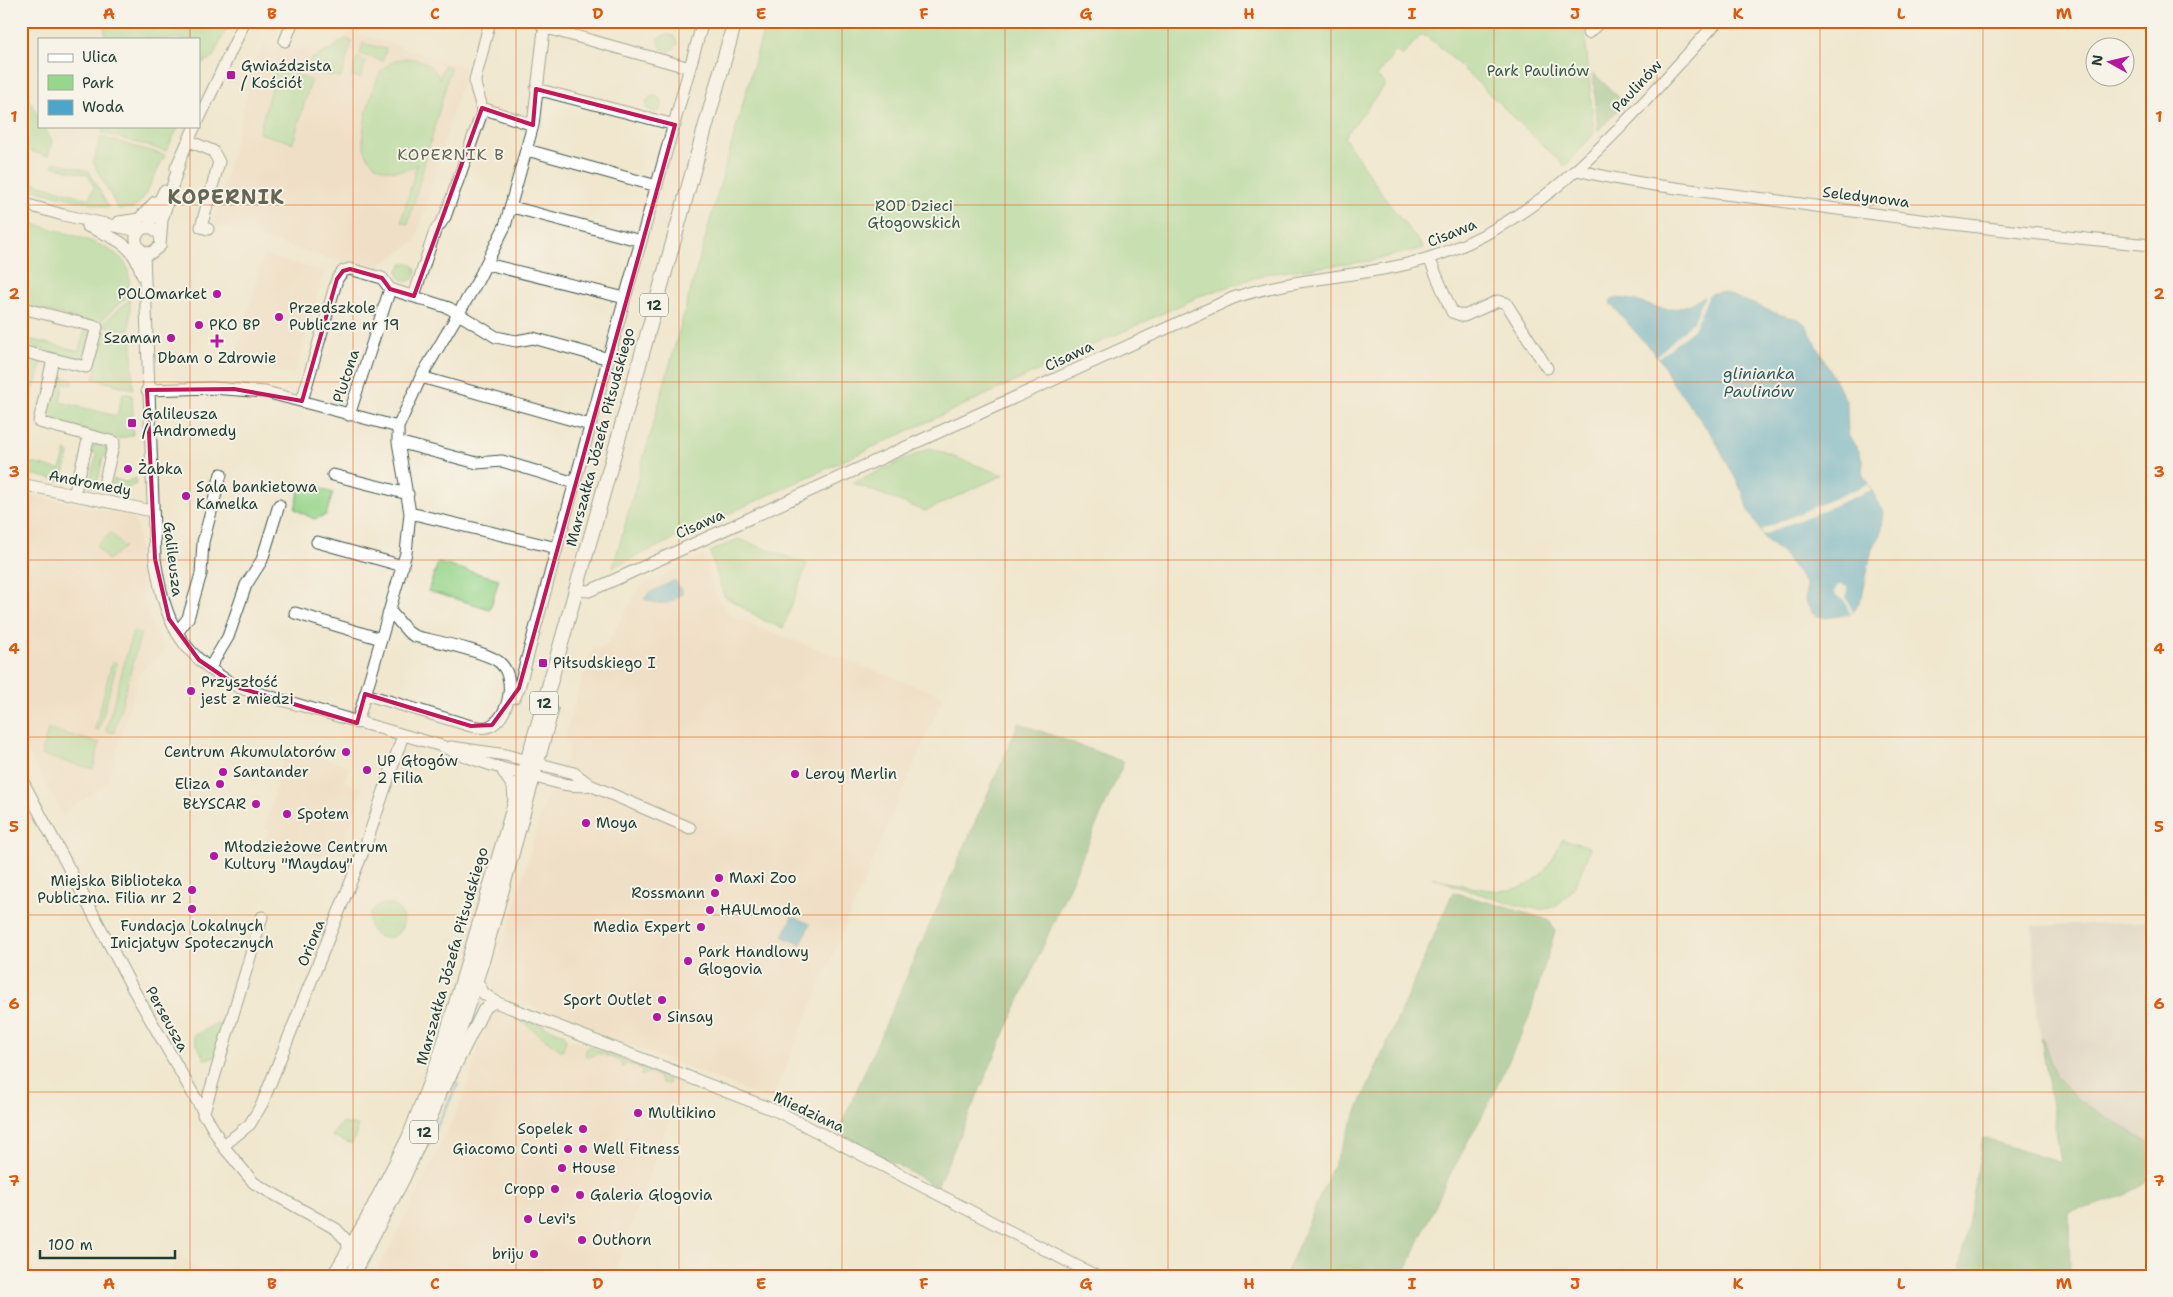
<svg xmlns="http://www.w3.org/2000/svg" width="2173" height="1297" viewBox="0 0 2173 1297" font-family="'Shantell Sans',sans-serif">
	<style>
		.built { fill: #f0d6bc }
		.industrial { fill: #cec2b9 }
		.green { fill: #97d68c; stroke: #5b8a60 }
		.forest { fill: #79b778; stroke: #4c7a56 }
		.water { fill: #4ca6ca; stroke: #36727f }
		.pier { fill: #f1e7cf }
		.lines { fill: none; stroke-linecap: round; stroke-linejoin: round }
		.stream { stroke: #4ca6ca; stroke-width: 2.5 }
		.minor-casing { stroke: #3e564b; stroke-width: 13 }
		.major-casing { stroke: #3e564b; stroke-width: 16 }
		.minor { stroke: #fff; stroke-width: 11 }
		.major { stroke: #fff; stroke-width: 14 }
		.marked { fill: none; stroke: #c2185b; stroke-width: 4; stroke-linejoin: round }
		.grid { fill: none; stroke: #de580e; stroke-width: 1; stroke-opacity: 0.55 }
		.poi-dot { fill: #b5179e; stroke: #f7f3e8; stroke-width: 2 }
		.labels { text-anchor: middle; stroke-width: 4; stroke-linejoin: round; paint-order: stroke }
		.shield { fill: #f7f3e8; stroke: #60746a; stroke-width: 1 }
		.shield-label { font-size: 14px; font-weight: bold; fill: #1f3d34 }
		.poi-label { font-size: 15px; fill: #1f3d34; stroke: #f7f3e8; text-anchor: start }
		.park-label { font-size: 15px; fill: #375c46; stroke: #f7f3e8 }
		.street-label { font-size: 15px; fill: #1f3d34; stroke: #f7f3e8 }
		.neighbourhood-label { font-size: 16px; letter-spacing: 1px; fill: #656555; stroke: #f7f3e8 }
		.water-label { font-size: 16px; font-style: italic; fill: #2c5c61; stroke: #f7f3e8 }
		.district-label { font-size: 20px; font-weight: bold; letter-spacing: 1px; fill: #656555; stroke: #f7f3e8 }
		.neatline { fill: none; stroke: #de580e; stroke-width: 2 }
		.grid-label { font-size: 16px; text-anchor: middle; font-weight: bold; fill: #de580e }
	</style>
	<rect width="100%" height="100%" fill="#f7f3e8"/>
	<filter id="ink" filterUnits="userSpaceOnUse"><feTurbulence type="fractalNoise" baseFrequency=".02" numOctaves="2"/><feDisplacementMap in="SourceGraphic" scale="10" xChannelSelector="R" yChannelSelector="G"/><feConvolveMatrix kernelMatrix="1 2 1 2 8 2 1 2 1" color-interpolation-filters="sRGB"/></filter>
	<filter id="wash" filterUnits="userSpaceOnUse"><feTurbulence type="fractalNoise" baseFrequency=".0096" numOctaves="4" result="noise"/><feDisplacementMap in="SourceGraphic" scale="20" xChannelSelector="R" yChannelSelector="G"/><feGaussianBlur stdDeviation="1.12" result="paint"/><feColorMatrix in="noise" values="0 0 0 0 0 0 0 0 0 0 0 0 0 0 0 0 0 1.4 0 .05"/><feComposite in="paint" operator="in"/></filter>
	<g filter="url(#wash)">
		<rect width="100%" height="100%" fill="#f1e7cf"/>
		<path class="built" d="M352,32L466,67L416,241L371,271L214,224L251,77L264,44L321,52Z
			M264,255L324,272L294,375L234,362Z
			M21,493L130,516L138,525L140,577L145,603L151,622L165,650L140,672L108,782L62,815L29,754L21,746Z
			M703,556L718,601L734,618L943,696L771,1101L491,990L544,803L555,787L569,745L563,743L591,651L607,645L640,586Z
			M287,747L349,766L344,782L362,787L347,836L343,838L339,852L330,849L319,857L265,843L269,830L265,829Z
			M500,1012L682,1083L613,1276H374L402,1225L466,1091L488,1018L494,1013Z
			M179,1254L198,1270L205,1276H168Z"/>
		<path class="industrial" d="M2152,921V1144L2080,1101L2055,1076L2043,1039L2041,1038L2038,1023L2032,926Z"/>
		<path class="green" d="M103,21H230L213,57L199,65V39H106Z
			M766,21H1584L1594,134L1565,166L1436,43L1422,34L1402,56L1396,51L1377,76L1386,84L1344,137L1389,204L1424,248L1369,261L1266,274L1200,296L613,567Z
			M666,34L674,36L678,44L670,52L662,49L657,39Z
			M345,39L352,41L341,78L308,69L311,59L334,48Z
			M363,43L386,49L383,61L360,54Z
			M357,58L366,61L361,78L352,76Z
			M405,58C421,58 433,65 440,79L444,65L451,67L408,224L401,222L417,165C396,177 367,171 363,143C361,129 373,83 381,72C387,64 395,60 405,58Z
			M276,70L311,80L293,143L259,133Z
			M21,86L39,117V126H44L52,141L48,156L21,149Z
			M646 104a8 8 0 1 1 16 0a8 8 0 1 1-16 0Z
			M103,126H179L166,151L102,133Z
			M101,137L165,155L143,199L134,208L118,209L96,168L93,163Z
			M54,162L89,171L109,208L21,187V179L89,199L94,187L88,175L52,166Z
			M29,223C53,230 118,243 127,267C130,275 129,286 129,295L97,324L28,306C18,275 20,255 29,223Z
			M398 272a9 9 0 1 1 18 0a9 9 0 1 1-18 0Z
			M130,299V329L123,330L101,325Z
			M85,328L91,331L83,358L80,360L21,343V337L79,351Z
			M101,331L132,337L133,389L93,379L97,365L92,355Z
			M21,359L42,362L23,425H21Z
			M54,375L74,380L72,385L64,383L60,402L117,416L123,393L132,395L133,415L128,420V426L133,430V435L118,439L45,419Z
			M99,443L107,449L106,456H103L97,485L111,488L114,479L126,482L136,478V484L121,492L82,485L83,482L89,483L97,454L91,452L94,446Z
			M930,448L1003,475L925,511L853,483Z
			M66,450L69,454L62,481L21,472V460L60,470Z
			M308,484L333,493L326,515L314,519L295,509L300,487Z
			M111,533L124,547L108,560L96,546Z
			M738,539L807,564L783,628L765,621L724,596L710,552Z
			M438,563L499,579L490,609L428,591Z
			M133,631L141,633L114,733L106,731Z
			M112,662L117,663L99,730L95,729Z
			M48,729L100,743L93,769L41,755Z
			M1562,839L1590,847C1584,867 1570,907 1544,909C1525,911 1452,885 1432,877C1491,893 1536,908 1562,839Z
			M369 921a17 17 0 1 1 34 0a17 17 0 1 1-34 0Z
			M509,1012L564,1034L566,1040L562,1051Z
			M221,1021L225,1026L215,1057L204,1059L193,1036Z
			M588,1046L668,1077L669,1084L662,1083L658,1076L649,1072L641,1076L642,1069L625,1063L623,1068L620,1061L598,1053L589,1057L585,1055Z
			M341,1123L359,1126L352,1144L332,1136Z"/>
		<path class="forest" d="M1593,73L1625,103L1598,131Z
			M1019,723L1124,762L937,1187L838,1132Z
			M1453,892L1549,920L1555,931L1528,1020L1488,1105L1446,1182L1403,1276H1285Z
			M2041,1038L2043,1039L2055,1076L2080,1101L2152,1144V1180C2125,1196 2099,1206 2069,1212L2070,1276H1959L1983,1138L2061,1163Z"/>
		<path class="water" d="M1718,292L1725,293L1781,315L1799,319L1806,325L1847,403L1848,435L1859,451L1863,462L1862,473L1884,512L1881,535L1872,549L1862,597L1852,614L1826,618L1814,615L1805,602L1806,585L1786,557L1765,539L1747,508L1743,493L1714,438L1672,382L1661,361L1610,303L1612,299C1631,295 1650,309 1670,309C1688,309 1700,296 1718,292Z
			M675,580L683,593C668,607 661,605 644,599L649,593Z
			M792,916L810,924L801,944L783,937Z"/>
		<path class="pier" d="M1709,294L1694,329L1658,358L1657,356L1694,321L1705,295Z
			M1868,484L1871,490L1763,535L1761,530Z
			M1841,585L1847,587L1848,590L1846,597L1853,613L1851,615L1844,599L1837,596L1835,593L1837,586Z"/>
		<g class="lines">
			<path class="stream" d="M362,1276L458,1084"/>
		</g>
	</g>
	<g filter="url(#ink)">
		<g class="lines">
			<defs>
				<path id="minor" d="M543,27L690,68
					M1588,33L1601,21
					M285,41L293,21
					M536,89L675,125
					M482,108L533,125
					M199,119L245,21
					M189,141L213,151L219,162L201,227L208,229
					M527,150L657,186
					M176,168L195,126
					M1577,170C1640,186 1707,191 1772,200C1898,218 2025,234 2152,245
					M21,203L63,215L139,231
					M512,207L641,241
					M119,222L139,219L155,202
					M87,226C114,238 134,243 142,275
					M148,227L164,191
					M160,235L153,228H143L136,235C135,246 140,252 151,253L160,246L162,220L180,161
					M144,252L155,559C164,623 181,656 240,688L442,746C473,761 503,769 536,777C554,782 572,788 590,785
					M1429,258L1452,312L1464,316L1498,301L1506,303L1547,368
					M487,264L625,298
					M414,296L435,231L445,217L481,115C484,103 475,93 475,80L490,21
					M26,309L97,327L86,367L53,359L39,422L114,442L104,484
					M21,351L53,359
					M421,377L590,425
					M147,390L212,388L266,392L398,427
					M302,401L337,279L343,271L350,269L382,278L390,289L449,308L496,337L516,341L533,338L609,359
					M349,415L390,289
					M398,442L477,463L502,461L575,483
					M333,475L408,494
					M21,484L152,511
					M74,495L89,436
					M410,513L557,548
					M317,542L403,566
					M575,590L589,591L612,581L1233,298C1297,276 1365,278 1429,258C1553,219 1633,112 1718,21
					M295,613L381,639
					M177,633L188,618L201,574L203,542L221,474
					M209,669L228,637L246,585L262,560L279,505
					M365,694L471,726C478,727 484,729 490,726C510,717 517,676 499,662C485,651 434,641 414,636L408,632L390,611
					M509,698L515,697L519,688L625,298L703,21
					M357,723L406,553L410,513L398,442V427L421,377L477,282L505,226L533,125L545,21
					M451,747L506,755L574,773L590,785L690,828
					M502,770L513,787L514,801
					M21,778L133,989L223,1146L254,1183L336,1229L347,1241L349,1252
					M476,979L484,994L498,1003L779,1112L1096,1276
					M445,1087L484,1009L492,1003H498
					M203,1115L262,917
					M223,1146L250,1124L262,1104L366,844L403,735"/>
				<path id="major" d="M334,1276L367,1220L409,1138L442,1051L543,708L735,21
					M351,1276L403,1178L433,1110L483,958L551,711"/>
			</defs>
			<use href="#minor" class="minor-casing"/>
			<use href="#major" class="major-casing"/>
			<use href="#minor" class="minor"/>
			<use href="#major" class="major"/>
		</g>
	</g>
	<path d="M0 0H2173V1297H0ZM536,89L675,125L519,688L492,725L471,726L365,694L357,723L240,688L199,660L169,619L155,559L147,390L234,389L302,401L337,279L343,271L350,269L382,278L390,289L414,296L482,108L533,125Z" fill="#f1e7cf" fill-opacity=".55" fill-rule="evenodd"/>
	<path class="marked" d="M536,89L675,125L519,688L492,725L471,726L365,694L357,723L240,688L199,660L169,619L155,559L147,390L234,389L302,401L337,279L343,271L350,269L382,278L390,289L414,296L482,108L533,125Z"/>
	<path class="grid" d="M190,21V39M353,21V1276M516,21V1276M679,21V1276M842,21V1276M1005,21V1276M1168,21V1276M1331,21V1276M1494,21V1276M1657,21V1276M1820,21V1276M1983,21V1276M190,126V1276M21,205H2152M21,382H2152M21,560H2152M21,737H2152M21,915H2152M21,1092H2152"/>
	<g class="poi-dot">
		<rect x="226" y="70" width="10" height="10" rx="2.5"/>
		<circle cx="217" cy="294" r="5"/>
		<circle cx="279" cy="317" r="5"/>
		<circle cx="199" cy="325" r="5"/>
		<circle cx="171" cy="338" r="5"/>
		<path d="M214.5 333.5h5v5h5v5h-5v5h-5v-5h-5v-5h5z"/>
		<rect x="127" y="418" width="10" height="10" rx="2.5"/>
		<circle cx="128" cy="469" r="5"/>
		<circle cx="186" cy="496" r="5"/>
		<rect x="538" y="658" width="10" height="10" rx="2.5"/>
		<circle cx="191" cy="691" r="5"/>
		<circle cx="346" cy="752" r="5"/>
		<circle cx="367" cy="770" r="5"/>
		<circle cx="223" cy="772" r="5"/>
		<circle cx="795" cy="774" r="5"/>
		<circle cx="220" cy="784" r="5"/>
		<circle cx="256" cy="804" r="5"/>
		<circle cx="287" cy="814" r="5"/>
		<circle cx="586" cy="823" r="5"/>
		<circle cx="214" cy="856" r="5"/>
		<circle cx="719" cy="878" r="5"/>
		<circle cx="192" cy="890" r="5"/>
		<circle cx="715" cy="893" r="5"/>
		<circle cx="192" cy="909" r="5"/>
		<circle cx="710" cy="910" r="5"/>
		<circle cx="701" cy="927" r="5"/>
		<circle cx="688" cy="961" r="5"/>
		<circle cx="662" cy="1000" r="5"/>
		<circle cx="657" cy="1017" r="5"/>
		<circle cx="638" cy="1113" r="5"/>
		<circle cx="583" cy="1129" r="5"/>
		<circle cx="568" cy="1149" r="5"/>
		<circle cx="583" cy="1149" r="5"/>
		<circle cx="562" cy="1168" r="5"/>
		<circle cx="555" cy="1189" r="5"/>
		<circle cx="580" cy="1195" r="5"/>
		<circle cx="528" cy="1219" r="5"/>
		<circle cx="582" cy="1240" r="5"/>
		<circle cx="534" cy="1254" r="5"/>
	</g>
	<g class="labels">
		<g class="shield">
			<rect x="640" y="293.5" width="28" height="23" rx="4"/>
			<rect x="530" y="691.5" width="28" height="23" rx="4"/>
			<rect x="410" y="1120.5" width="28" height="23" rx="4"/>
		</g>
		<g class="shield-label">
			<text x="654" y="310">12</text>
			<text x="544" y="708">12</text>
			<text x="424" y="1137">12</text>
		</g>
		<g class="poi-label">
			<text x="241" y="71">Gwiaździsta<tspan x="241" dy="17">/ Kościół</tspan></text>
			<text x="207" y="299" text-anchor="end">POLOmarket</text>
			<text x="289" y="313">Przedszkole<tspan x="289" dy="17">Publiczne nr 19</tspan></text>
			<text x="209" y="330">PKO BP</text>
			<text x="161" y="343" text-anchor="end">Szaman</text>
			<text x="217" y="363" text-anchor="middle">Dbam o Zdrowie</text>
			<text x="142" y="419">Galileusza<tspan x="142" dy="17">/ Andromedy</tspan></text>
			<text x="138" y="474">Żabka</text>
			<text x="196" y="492">Sala bankietowa<tspan x="196" dy="17">Kamelka</tspan></text>
			<text x="553" y="668">Piłsudskiego I</text>
			<text x="201" y="687">Przyszłość<tspan x="201" dy="17">jest z miedzi</tspan></text>
			<text x="336" y="757" text-anchor="end">Centrum Akumulatorów</text>
			<text x="377" y="766">UP Głogów<tspan x="377" dy="17">2 Filia</tspan></text>
			<text x="233" y="777">Santander</text>
			<text x="805" y="779">Leroy Merlin</text>
			<text x="210" y="789" text-anchor="end">Eliza</text>
			<text x="246" y="809" text-anchor="end">BŁYSCAR</text>
			<text x="297" y="819">Społem</text>
			<text x="596" y="828">Moya</text>
			<text x="224" y="852">Młodzieżowe Centrum<tspan x="224" dy="17">Kultury "Mayday"</tspan></text>
			<text x="729" y="883">Maxi Zoo</text>
			<text x="182" y="886" text-anchor="end">Miejska Biblioteka<tspan x="182" dy="17">Publiczna. Filia nr 2</tspan></text>
			<text x="705" y="898" text-anchor="end">Rossmann</text>
			<text x="720" y="915">HAULmoda</text>
			<text x="192" y="931" text-anchor="middle">Fundacja Lokalnych<tspan x="192" dy="17">Inicjatyw Społecznych</tspan></text>
			<text x="691" y="932" text-anchor="end">Media Expert</text>
			<text x="698" y="957">Park Handlowy<tspan x="698" dy="17">Glogovia</tspan></text>
			<text x="652" y="1005" text-anchor="end">Sport Outlet</text>
			<text x="667" y="1022">Sinsay</text>
			<text x="648" y="1118">Multikino</text>
			<text x="573" y="1134" text-anchor="end">Sopelek</text>
			<text x="558" y="1154" text-anchor="end">Giacomo Conti</text>
			<text x="593" y="1154">Well Fitness</text>
			<text x="572" y="1173">House</text>
			<text x="545" y="1194" text-anchor="end">Cropp</text>
			<text x="590" y="1200">Galeria Glogovia</text>
			<text x="538" y="1224">Levi's</text>
			<text x="592" y="1245">Outhorn</text>
			<text x="524" y="1259" text-anchor="end">briju</text>
		</g>
		<g class="park-label">
			<text x="1538" y="76">Park Paulinów</text>
			<text x="914" y="211">ROD Dzieci<tspan x="914" dy="17">Głogowskich</tspan></text>
		</g>
		<g class="street-label">
			<text transform="translate(1637 86) rotate(-47)" y="5">Paulinów</text>
			<text transform="translate(1866 197) rotate(7)" y="5">Seledynowa</text>
			<text transform="translate(1452 233) rotate(-22)" y="5">Cisawa</text>
			<text transform="translate(1069 356) rotate(-25)" y="5">Cisawa</text>
			<text transform="translate(346 376) rotate(-72)" y="5">Plutona</text>
			<text transform="translate(600 437) rotate(-75)" y="5">Marszałka Józefa Piłsudskiego</text>
			<text transform="translate(90 483) rotate(11)" y="5">Andromedy</text>
			<text transform="translate(700 524) rotate(-24)" y="5">Cisawa</text>
			<text transform="translate(173 559) rotate(83)" y="5">Galileusza</text>
			<text transform="translate(311 943) rotate(-68)" y="5">Oriona</text>
			<text transform="translate(452 956) rotate(-74)" y="5">Marszałka Józefa Piłsudskiego</text>
			<text transform="translate(167 1019) rotate(61)" y="5">Perseusza</text>
			<text transform="translate(809 1112) rotate(25)" y="5">Miedziana</text>
		</g>
		<g class="neighbourhood-label">
			<text x="451" y="160">KOPERNIK B</text>
		</g>
		<g class="water-label">
			<text x="1759" y="379">glinianka<tspan x="1759" dy="18">Paulinów</tspan></text>
		</g>
		<g class="district-label">
			<text x="226" y="204">KOPERNIK</text>
		</g>
	</g>
	<rect width="2173" height="1297" fill="none" stroke="#f7f3e8" stroke-width="55"/>
	<rect x="38" y="38" width="162" height="90" fill="#f7f3e8" stroke="#a1aaa0"/>
	<rect x="48" y="54" width="25" height="8" fill="#ffffff" stroke="#a1aaa0"/>
	<text x="82" y="62" font-size="15" fill="#1f3d34">Ulica</text>
	<rect x="48" y="75" width="25" height="15" fill="#97d68c" stroke="#a1aaa0"/>
	<text x="82" y="88" font-size="15" fill="#1f3d34">Park</text>
	<rect x="48" y="100" width="25" height="15" fill="#4ca6ca" stroke="#a1aaa0"/>
	<text x="82" y="112" font-size="15" fill="#1f3d34">Woda</text>
	<g transform="translate(2110 62) rotate(278)"><circle r="24" fill="#f7f3e8" stroke="#a1aaa0"/>
	<path d="M0-4L9 19L0 12L-9 19Z" fill="#b5179e"/>
	<text y="-8" font-size="14" font-weight="bold" text-anchor="middle" fill="#1f3d34">N</text>
	</g>
	<path d="M40 1250v8h135v-8" fill="none" stroke="#1f3d34" stroke-width="2.5"/>
	<text x="48" y="1250" font-size="15" fill="#1f3d34" stroke="#f7f3e8" stroke-width="4" paint-order="stroke">100 m</text>
	<rect x="28" y="28" width="2118" height="1242" class="neatline"/>
	<g class="grid-label">
		<text x="109" y="19">A</text>
		<text x="272" y="19">B</text>
		<text x="435" y="19">C</text>
		<text x="598" y="19">D</text>
		<text x="761" y="19">E</text>
		<text x="924" y="19">F</text>
		<text x="1086" y="19">G</text>
		<text x="1249" y="19">H</text>
		<text x="1412" y="19">I</text>
		<text x="1575" y="19">J</text>
		<text x="1738" y="19">K</text>
		<text x="1901" y="19">L</text>
		<text x="2064" y="19">M</text>
		<text x="14" y="122">1</text>
		<text x="2159" y="122">1</text>
		<text x="14" y="299">2</text>
		<text x="2159" y="299">2</text>
		<text x="14" y="477">3</text>
		<text x="2159" y="477">3</text>
		<text x="14" y="654">4</text>
		<text x="2159" y="654">4</text>
		<text x="14" y="832">5</text>
		<text x="2159" y="832">5</text>
		<text x="14" y="1009">6</text>
		<text x="2159" y="1009">6</text>
		<text x="14" y="1186">7</text>
		<text x="2159" y="1186">7</text>
		<text x="109" y="1289">A</text>
		<text x="272" y="1289">B</text>
		<text x="435" y="1289">C</text>
		<text x="598" y="1289">D</text>
		<text x="761" y="1289">E</text>
		<text x="924" y="1289">F</text>
		<text x="1086" y="1289">G</text>
		<text x="1249" y="1289">H</text>
		<text x="1412" y="1289">I</text>
		<text x="1575" y="1289">J</text>
		<text x="1738" y="1289">K</text>
		<text x="1901" y="1289">L</text>
		<text x="2064" y="1289">M</text>
	</g>
</svg>
